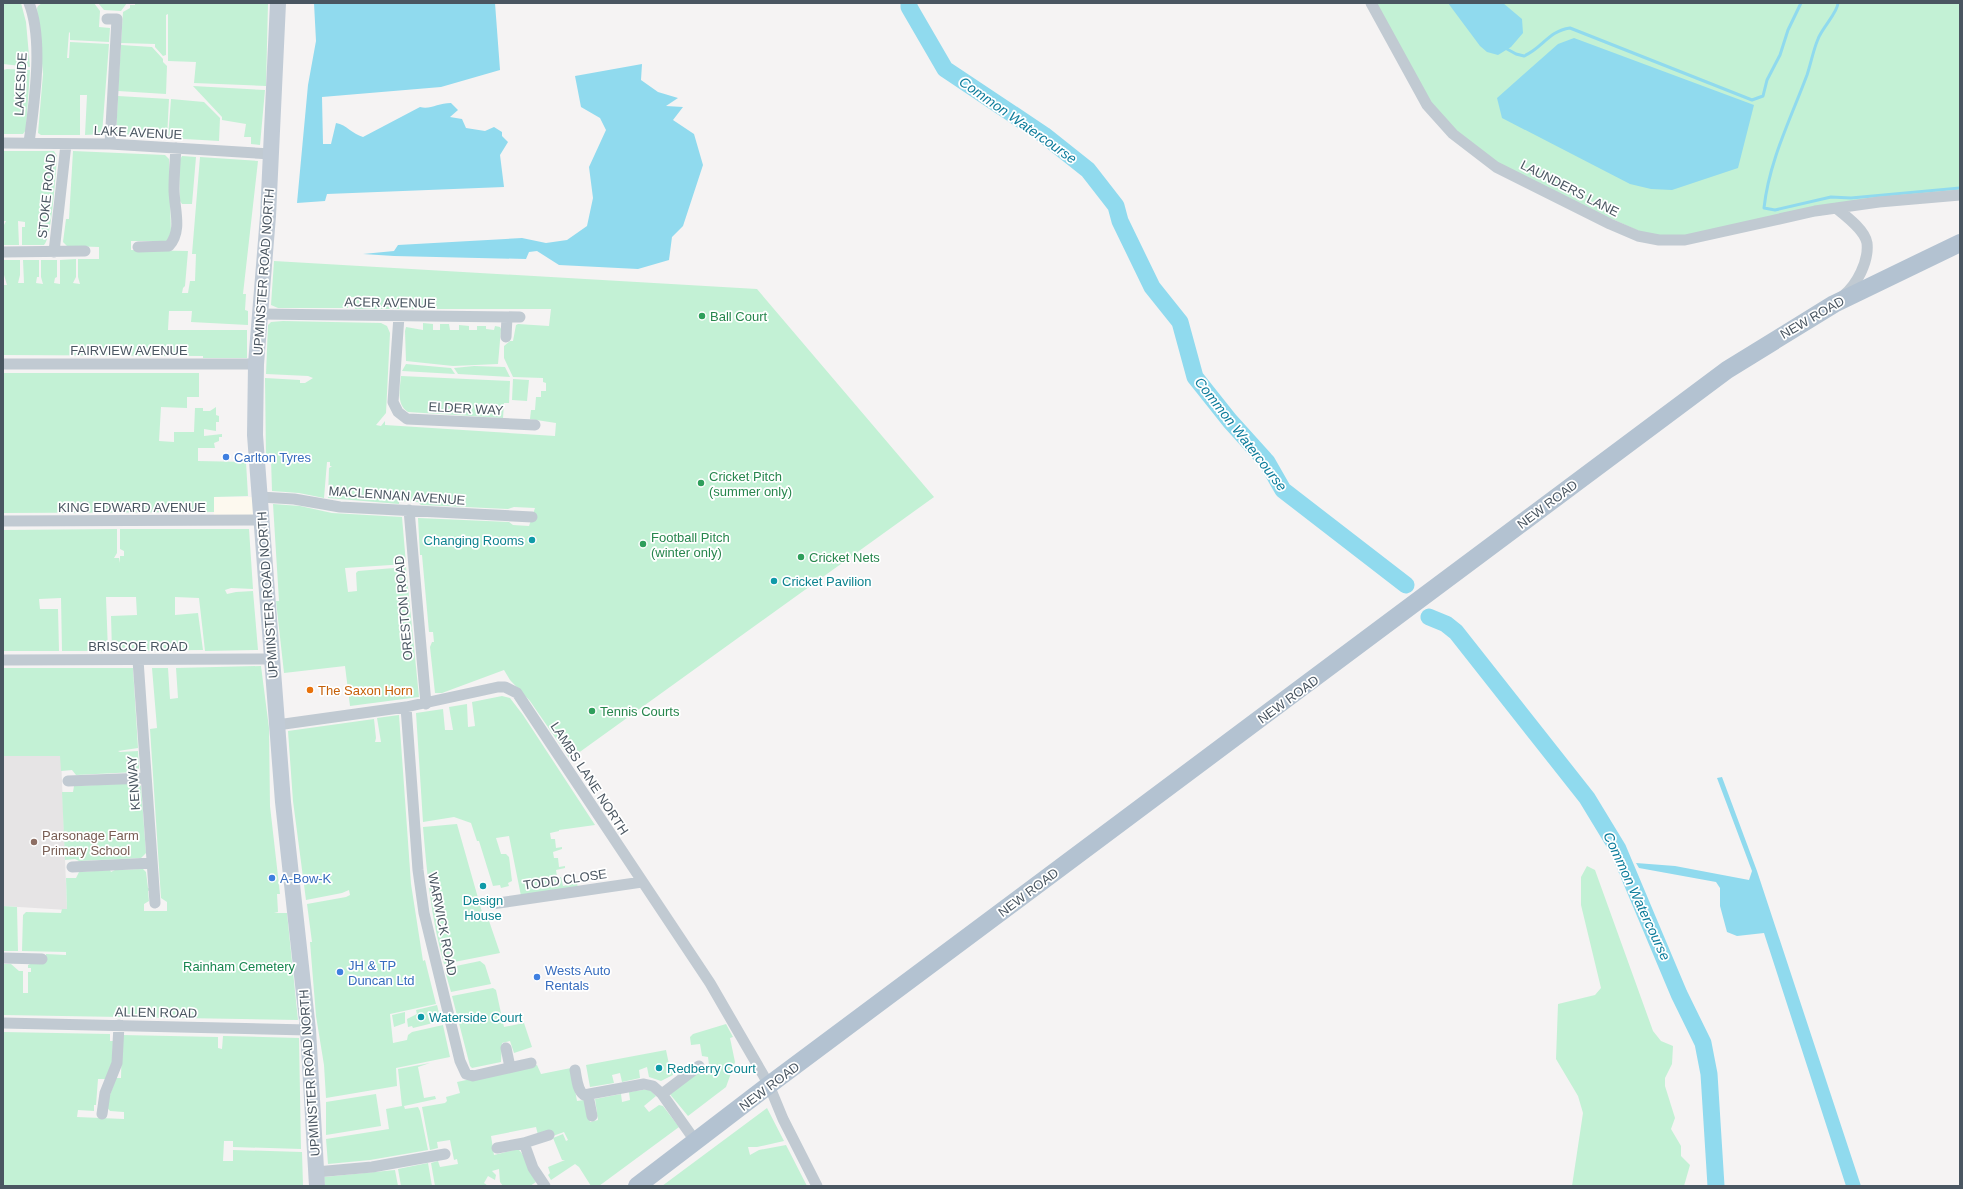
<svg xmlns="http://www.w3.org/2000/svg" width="1963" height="1189" viewBox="0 0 1963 1189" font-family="Helvetica,sans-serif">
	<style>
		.commercial { fill: #fdf9ef }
		.education { fill: #e6e4e5 }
		.green { fill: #c3f1d5 }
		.water { fill: #90daee }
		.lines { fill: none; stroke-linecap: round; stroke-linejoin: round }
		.stream { stroke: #90daee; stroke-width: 3 }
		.river { stroke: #90daee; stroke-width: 17 }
		.street { stroke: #c1cad2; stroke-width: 11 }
		.secondary { stroke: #c1cbd6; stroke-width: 16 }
		.primary { stroke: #b3c2d1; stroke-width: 18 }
		.leisure-dot { fill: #2e9e5b; stroke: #fff; stroke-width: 1.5 }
		.shop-dot { fill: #3f7fe0; stroke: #fff; stroke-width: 1.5 }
		.culture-dot { fill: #0f9aa8; stroke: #fff; stroke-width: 1.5 }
		.food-dot { fill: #e8710a; stroke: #fff; stroke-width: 1.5 }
		.education-dot { fill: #8d6e63; stroke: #fff; stroke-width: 1.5 }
		.labels { text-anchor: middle; stroke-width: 3.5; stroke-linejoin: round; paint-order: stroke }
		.street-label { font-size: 13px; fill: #4a5661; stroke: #fff }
		.leisure-label { font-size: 13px; fill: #27864d; stroke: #fff; text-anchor: start }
		.shop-label { font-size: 13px; fill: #366cbe; stroke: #fff; text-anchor: start }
		.culture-label { font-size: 13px; fill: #0d838f; stroke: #fff; text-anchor: start }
		.food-label { font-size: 13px; fill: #c56008; stroke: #fff; text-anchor: start }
		.education-label { font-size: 13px; fill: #785e54; stroke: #fff; text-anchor: start }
		.park-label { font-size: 13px; fill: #17864f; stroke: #fff }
		.water-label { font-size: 14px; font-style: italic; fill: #0c7c9b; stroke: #fff }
	</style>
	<rect width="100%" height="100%" fill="#f5f3f3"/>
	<path class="commercial" d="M213,497H260L261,520H214Z"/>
	<path class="education" d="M3,756H61L67,910L3,906Z"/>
	<path class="green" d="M3,3H21L26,22L30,67L3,64Z
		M42,3H94L100,11L99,27L110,28L109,42L70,40V33L69,32L67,58H69L70,42L109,44L102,134L85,135L87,95H80V135H41L38,133L43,74L37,8L38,6Z
		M98,3H127L121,11L104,10Z
		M135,3H268L266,86L194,83L196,62L168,61V14L166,15V55L163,56L155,47V44L121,43L123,12L130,8V5H135Z
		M1371,3H1960V194L1659,240L1496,167L1427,105Z
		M121,45L152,47L163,59V62L167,66L166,94L118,91Z
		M7,69L30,70L26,130L23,134H3V70Z
		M193,86L265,90L260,145L251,144V137H244L246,124L222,120V117Z
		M118,96L169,99L167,138L116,135Z
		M171,99L204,102L220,118L219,141L168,138Z
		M3,151H54L57,156C56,170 52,239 44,245H22V227H25V222L18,221L19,245H3V227L6,221H3Z
		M73,151L165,155L169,159L171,234L167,241H131V250L188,251L185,286L183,288L182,293H188L190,281H195L196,254H192L200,157L258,161L243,294H246L245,310L248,311V325L191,322L192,311H169L168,330H247V358H203V356L3,355V285H7L4,275V260H20V275L18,283H24L23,260H39V277H37L36,283L43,284L41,277V260H57V277L55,278L54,283L60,284V260L76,259V277L73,283L80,284L78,277V259H99V247L67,246L63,242L66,219H69Z
		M182,156L196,157L192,204H182L180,201L179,161Z
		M274,261L757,289L934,497L570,759L530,701L510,680L504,670L442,693H435L430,647L432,642H434L433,632H429L422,555H420L418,518L509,522L513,525L529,526L535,508L514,507L508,509L421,505L418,502L399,501V504L328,498L329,468L332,466H330V462H327L324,498L299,493L272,491L271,459L266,458L265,378L300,380V383H305L313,378L308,376L266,374L268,325L271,322L283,321L381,323L387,326L390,333L386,413L376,425L381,426L385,421V425L555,436L556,423L530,419L531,410H535L536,397H541V391H546V383L543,382V378L513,377L504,358V346L510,341H513L516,325L518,324L549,326L551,309H355V297H349L348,308H278L271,305Z
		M423,323L433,324V330H440V324H449L450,330H459V325L469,326V330H477V326H486V329L494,330L495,326L500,327L501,329L498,364L453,366L406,361L405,331L406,327L423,330Z
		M406,364L451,368L455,374L402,371Z
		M474,366L505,367L510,377L458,374L454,368Z
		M3,373H199V397H187V408L161,407L159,441L174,442V432H194L195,408H203V411H210L216,407V415L219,416V422H216V431L204,429V436L222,434V437H219V441L214,443L215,448H198V461L246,462L248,496L214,497V512L3,513Z
		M401,376L510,381L509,403H504L503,418L408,412C396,405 400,388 401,376Z
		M513,379L529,380L527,401L512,400Z
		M273,504L300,506L332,513L402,517L406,564L345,568L348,592L357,591L356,573L358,571L406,567L419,697L350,706L345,666L284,673L276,601H279Z
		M117,529V553L114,558H119L120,563V556H124V551L120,549V529H249L253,589L231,588L225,590L227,594L236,592L253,591L258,650L205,651L199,598L175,597V615L198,613L203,650L112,651L111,616L137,615L136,597H106L108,651H62L61,598L39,599L40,609H58L59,651H3V530Z
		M261,666L269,728L270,806L280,894H277L278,912L274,913H287L298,1020L3,1015V964H11L19,971H23V993H28V972H31V968H28V965L32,963H46V954L66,955V952L22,951L23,915L26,912L61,913L62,909H67L66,878H76L79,872L110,870L111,872L115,870L143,869L146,872L148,888L154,889L148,891L149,901L144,904V911H167V902L161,898L150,729L157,728L152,668H168L170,699L178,698L176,668Z
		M3,668H133L138,748L118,751L120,752L138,751L139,768L136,772L76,775L72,770L61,771L60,756H3Z
		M502,696L510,698L523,715L595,825L559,830V831L550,833L551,839H555L556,848L562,847V849L553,852L554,858H558L559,867L565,866V868L556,870L557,877H561L563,886L577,883L578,888L521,896L509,836L496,838L501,854H506L509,857L512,881L508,883L509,886L501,888L500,885L493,886L479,841H477L471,823L454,817L423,822L416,713L443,709L445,730H453L449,707L467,704L468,727L475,726L472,702Z
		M399,715L411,884L423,961L425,960L436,1004L390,1014L393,1043L407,1040L408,1035L412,1032L443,1025L450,1057L396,1068L397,1086L326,1098L324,1065L316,1016L310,942H312L307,904L346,897L350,895L349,890L342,893L306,900L293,801L288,731L374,719L376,738L375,742H381L377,718Z
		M136,783L141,786L146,853L141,858L79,861L75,859L65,860L62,792H73L74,786H77Z
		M457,824L482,912H486L500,953L444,964C431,918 427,874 423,827Z
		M1587,866L1595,870L1653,1031L1661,1041L1673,1046L1672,1064L1665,1078V1086L1675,1118L1671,1129L1681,1146V1156L1690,1165L1684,1186H1572L1583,1113L1578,1096L1556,1059L1558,1004L1595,995L1601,988L1581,905V877Z
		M3,906L17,907L18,951H3Z
		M480,961L485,965L491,984L451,992L445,971L456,966Z
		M493,988L496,990L504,1027L524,1023L532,1047L514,1053L510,1041L502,1043L501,1062L472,1068L470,1066L452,996Z
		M437,1005L441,1021L413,1028L412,1026L408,1027L407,1019L417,1014L416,1010Z
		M405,1012V1023L394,1027L392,1015Z
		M726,1024L733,1037L730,1038L735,1062L726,1087L688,1116L669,1093L703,1066L709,1065L708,1057L702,1056L700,1044L691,1045L690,1037L693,1034Z
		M3,1032L110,1034V1041H113L112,1067L107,1079H98L96,1105H94V1111L78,1110L77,1117L124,1119V1112L110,1111L106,1106L116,1078H121L122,1035L218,1037V1048L222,1049L223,1036L299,1038L301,1149L233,1147V1141H224L223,1161H233V1150L302,1152L303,1186H3Z
		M666,1050L670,1069L672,1068L673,1075L661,1081L649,1077L647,1067L639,1070L640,1078L622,1082L620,1073L612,1075L614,1083L590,1087L586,1065Z
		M430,1063L418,1067L424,1098L435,1096L436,1099L404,1106L405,1109L418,1107L420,1111L428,1150L370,1160L328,1164L326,1139L389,1129L386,1109L402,1106L398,1069Z
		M537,1065L541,1074L571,1068L577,1101L584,1100L586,1103L590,1122L598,1120L595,1099L621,1094L622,1102L630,1100L629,1092L649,1089L656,1096L644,1106L649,1112L659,1105L663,1106L679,1127L599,1186H591L579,1167L575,1164L551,1180L548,1175L550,1173L548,1167L565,1160H562L553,1138L563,1134L566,1141L568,1140L564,1132L553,1136L538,1135L536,1127L491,1136L494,1155L518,1149C526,1156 530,1172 536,1182L530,1186H503L500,1182L499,1169L492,1171L496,1175L495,1180L488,1176L484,1183L488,1186H435L431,1163L438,1161L440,1167L458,1164L457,1159L454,1160L450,1140L437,1142L438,1148L430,1150L422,1107L445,1103L447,1101L446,1097L460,1093L457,1082Z
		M376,1094L381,1126L326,1135V1102Z
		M767,1108L784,1141L757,1147H748L750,1155L759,1150L786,1145L807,1186H662Z
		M428,1163L432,1186H401L398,1169Z
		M395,1170L398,1186H325L324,1177Z"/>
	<path class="water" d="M314,3H495L500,70L441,87L322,97L323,144H331L336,123C347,125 352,134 363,137L420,107C430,110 438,103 451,103L458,110L450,117L462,119L466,128L485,131L494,127L502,132V136L508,142L500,155L504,187L327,194L325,201L297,203L308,85L316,41Z
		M1448,3H1503L1522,19L1523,33L1511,47L1498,55L1487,52L1480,46Z
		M1574,38L1754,105L1738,168L1672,190L1651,189L1630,184L1502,118L1497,98L1558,44Z
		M642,64L641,80L658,92L678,98L666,106L683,107L673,120L694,134L703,165L683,226L672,237L669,260L638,269L559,265L537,251L529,252L526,259L394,256L363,254L394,251L398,245L522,238L546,243L567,240L587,226L593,198L589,167L606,130L600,118L581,107L575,76Z
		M1722,777L1757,871L1861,1186H1846L1764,933L1737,936L1727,932L1720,906V888L1716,882L1639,868L1636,863L1675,866L1749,880L1752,871L1717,778Z"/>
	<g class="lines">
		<path class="stream" d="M1838,3C1838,12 1822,28 1818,39C1813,51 1811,63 1807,75C1791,118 1769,161 1764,208L1775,210L1831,197L1851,198L1960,188
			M1507,49L1516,54L1524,56C1543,48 1548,31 1570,28L1752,100L1763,96L1767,80L1780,55L1788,30L1801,3"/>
		<path class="river" d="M909,3V7L945,69L1044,135L1088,170L1116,206L1120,221L1152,287L1180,322L1195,377L1230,421L1267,462L1283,490L1406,585
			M1429,617L1446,624L1456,632L1587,798L1618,849L1679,994L1703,1043L1709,1074L1716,1186"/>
		<path class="street" d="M29,3C44,41 34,103 29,143
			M1371,3L1427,105L1453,134L1496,167L1610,224L1638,236L1659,240H1685L1815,211L1879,202L1960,195
			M107,19H117L110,144
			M3,143L110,144L271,154
			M1836,208C1846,216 1865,230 1867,243C1869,261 1857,285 1843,296
			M138,247L169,246C183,230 174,209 174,189C174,176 175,162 176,148
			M3,252L85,251
			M54,252L66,144
			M259,314L520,317
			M399,316L393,402L398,412L407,419L535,425
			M506,337L507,317
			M3,364H256
			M260,497L294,499L340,507L532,517
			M409,510L426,704
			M3,521L261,520
			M3,660L272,659
			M138,660L155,903
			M406,707L418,870L424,913L460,1061L466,1074L473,1076L531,1063
			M277,725L406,707L498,687H505L517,693L710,983L769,1085L783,1119L817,1186
			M68,781L146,778
			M72,867L152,863
			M492,904L642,882
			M3,958L42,959
			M3,1023L308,1030
			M506,1048L510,1067
			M575,1070C577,1079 577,1090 584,1095L644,1084L653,1086L662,1094L696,1142
			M662,1094L699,1066
			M588,1095L592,1116
			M102,1114L105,1093L117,1063L119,1025
			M524,1143L549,1135
			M497,1148L524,1143L533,1168L545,1186
			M316,1172L372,1167L445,1154"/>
		<path class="secondary" d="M278,3L268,216L256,364L255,435L283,802L308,1030L317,1186"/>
		<path class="primary" d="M637,1186L769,1085L1727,370L1834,304L1960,243"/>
	</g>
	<g class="leisure-dot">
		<circle cx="702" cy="316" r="4"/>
		<circle cx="701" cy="483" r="4"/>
		<circle cx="643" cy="544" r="4"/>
		<circle cx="801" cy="557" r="4"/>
		<circle cx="592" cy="711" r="4"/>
	</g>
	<g class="shop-dot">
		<circle cx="226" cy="457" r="4"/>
		<circle cx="272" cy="878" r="4"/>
		<circle cx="340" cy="972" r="4"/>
		<circle cx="537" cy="977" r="4"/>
	</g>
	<g class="culture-dot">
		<circle cx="532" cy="540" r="4"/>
		<circle cx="774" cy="581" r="4"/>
		<circle cx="483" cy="886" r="4"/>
		<circle cx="421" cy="1017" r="4"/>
		<circle cx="659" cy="1068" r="4"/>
	</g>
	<circle class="food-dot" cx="310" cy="690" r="4"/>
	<circle class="education-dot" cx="34" cy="842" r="4"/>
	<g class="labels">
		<g class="street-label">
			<text transform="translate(20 84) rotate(-87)" y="5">LAKESIDE</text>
			<text transform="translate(138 132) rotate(3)" y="5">LAKE AVENUE</text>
			<text transform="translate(1570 188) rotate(27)" y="5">LAUNDERS LANE</text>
			<text transform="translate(46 196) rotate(-84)" y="5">STOKE ROAD</text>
			<text transform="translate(263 272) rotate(-86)" y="5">UPMINSTER ROAD NORTH</text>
			<text transform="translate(390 302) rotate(1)" y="5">ACER AVENUE</text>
			<text transform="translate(1812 317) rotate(-30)" y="5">NEW ROAD</text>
			<text x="129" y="355">FAIRVIEW AVENUE</text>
			<text transform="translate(466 408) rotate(3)" y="5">ELDER WAY</text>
			<text transform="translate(397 495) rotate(4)" y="5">MACLENNAN AVENUE</text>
			<text transform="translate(1547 504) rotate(-37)" y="5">NEW ROAD</text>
			<text x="132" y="512">KING EDWARD AVENUE</text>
			<text transform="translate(267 595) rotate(-94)" y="5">UPMINSTER ROAD NORTH</text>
			<text transform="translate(403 608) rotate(-95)" y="5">ORESTON ROAD</text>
			<text x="138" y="651">BRISCOE ROAD</text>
			<text transform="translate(1288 699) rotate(-36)" y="5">NEW ROAD</text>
			<text transform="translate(590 778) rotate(57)" y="5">LAMBS LANE NORTH</text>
			<text transform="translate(133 783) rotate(-94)" y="5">KENWAY</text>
			<text transform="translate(565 879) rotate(-8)" y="5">TODD CLOSE</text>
			<text transform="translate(1028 892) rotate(-37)" y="5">NEW ROAD</text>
			<text transform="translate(443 924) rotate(79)" y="5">WARWICK ROAD</text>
			<text transform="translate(156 1012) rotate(1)" y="5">ALLEN ROAD</text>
			<text transform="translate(309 1073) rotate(-94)" y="5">UPMINSTER ROAD NORTH</text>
			<text transform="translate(769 1086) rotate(-37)" y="5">NEW ROAD</text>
		</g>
		<g class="leisure-label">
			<text x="710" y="321">Ball Court</text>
			<text x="709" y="481">Cricket Pitch<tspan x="709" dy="15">(summer only)</tspan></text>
			<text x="651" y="542">Football Pitch<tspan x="651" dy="15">(winter only)</tspan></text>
			<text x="809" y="562">Cricket Nets</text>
			<text x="600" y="716">Tennis Courts</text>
		</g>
		<g class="shop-label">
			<text x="234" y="462">Carlton Tyres</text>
			<text x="280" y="883">A-Bow-K</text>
			<text x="348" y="970">JH &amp; TP<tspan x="348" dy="15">Duncan Ltd</tspan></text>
			<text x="545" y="975">Wests Auto<tspan x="545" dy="15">Rentals</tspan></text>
		</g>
		<g class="culture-label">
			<text x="524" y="545" text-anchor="end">Changing Rooms</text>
			<text x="782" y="586">Cricket Pavilion</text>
			<text x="483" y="905" text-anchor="middle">Design<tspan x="483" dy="15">House</tspan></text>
			<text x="429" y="1022">Waterside Court</text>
			<text x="667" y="1073">Redberry Court</text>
		</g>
		<g class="food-label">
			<text x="318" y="695">The Saxon Horn</text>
		</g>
		<g class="education-label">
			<text x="42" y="840">Parsonage Farm<tspan x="42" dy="15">Primary School</tspan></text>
		</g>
		<g class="park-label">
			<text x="239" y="971">Rainham Cemetery</text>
		</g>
		<g class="water-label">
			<text transform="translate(1018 120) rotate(35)" y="5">Common Watercourse</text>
			<text transform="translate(1241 434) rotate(52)" y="5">Common Watercourse</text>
			<text transform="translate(1637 896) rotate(65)" y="5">Common Watercourse</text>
		</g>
	</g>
	<rect width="1963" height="1189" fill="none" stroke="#4a5661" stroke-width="8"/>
</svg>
